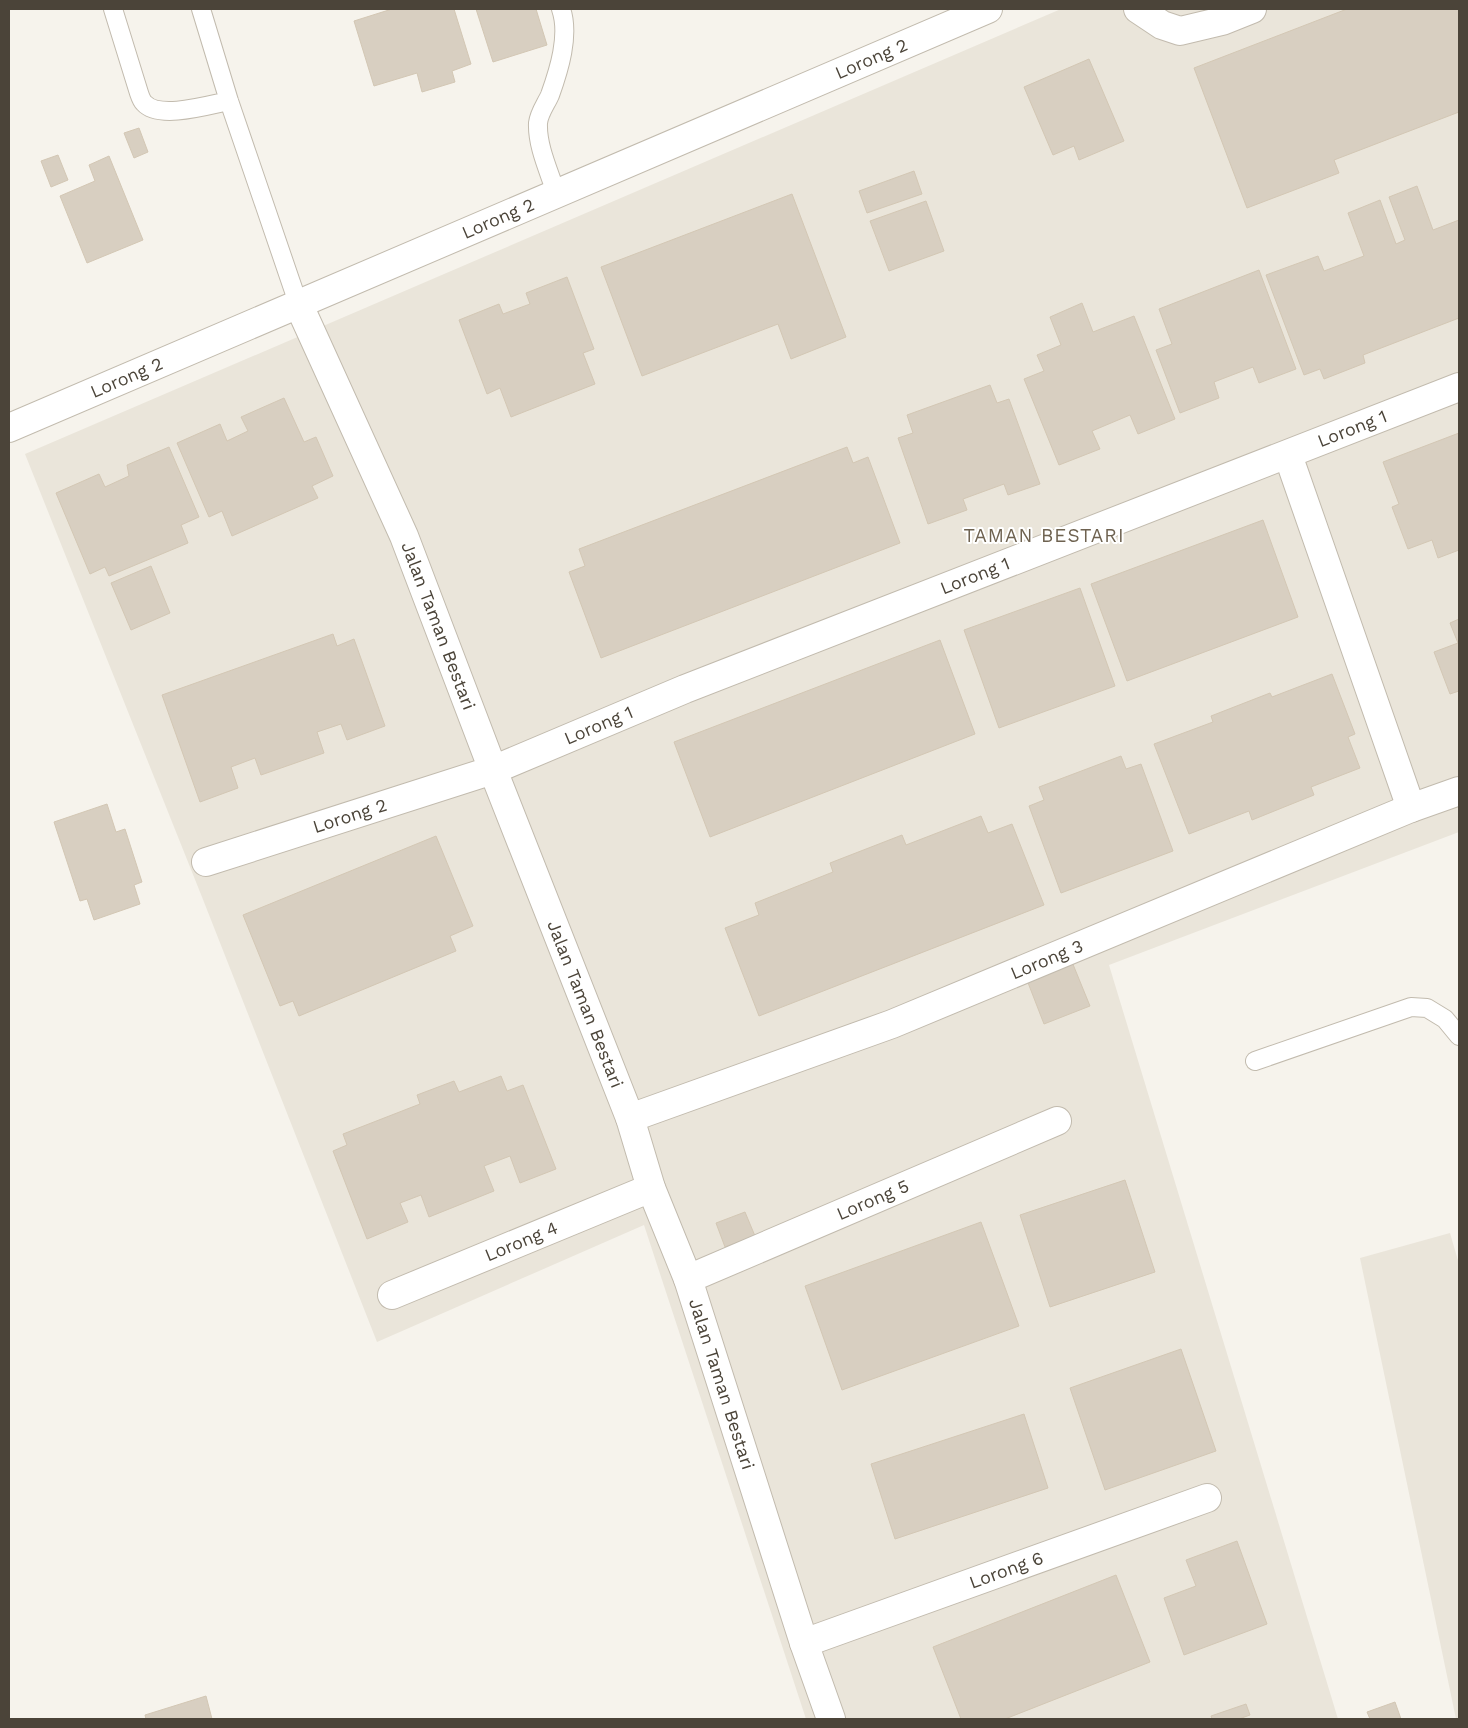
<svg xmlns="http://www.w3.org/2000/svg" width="1468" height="1728" viewBox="0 0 1468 1728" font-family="'Work Sans',sans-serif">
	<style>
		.residential { fill: #eae5da }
		.building { fill: #d8cfc1; stroke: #d3c7b4 }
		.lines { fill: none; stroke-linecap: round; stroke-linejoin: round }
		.service-casing { stroke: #c2bbae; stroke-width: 20 }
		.minor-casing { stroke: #c2bbae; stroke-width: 30 }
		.service { stroke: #fff; stroke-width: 18 }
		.minor { stroke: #fff; stroke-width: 28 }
		.labels { text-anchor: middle; stroke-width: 4; stroke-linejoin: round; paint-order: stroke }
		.street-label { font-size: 18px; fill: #4b4439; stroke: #fff }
		.neighbourhood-label { font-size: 19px; letter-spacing: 1px; fill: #6e6250; stroke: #fff }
	</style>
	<rect width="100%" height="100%" fill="#f6f3ec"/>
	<path class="residential" d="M1061,9H1459V832L1109,965L1338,1719H806L644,1225L377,1342L202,897L25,454Z
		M1450,1233L1459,1264V1719H1456L1360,1258Z"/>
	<path class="building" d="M392,9H454L471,64L452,71L455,82L422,92L417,73L374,86L354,21Z
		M476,9H536L547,45L493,62Z
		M1347,9H1459V112L1334,160L1339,173L1247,208L1194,68Z
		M1089,59L1124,141L1079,160L1074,146L1053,155L1024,87Z
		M139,128L148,152L134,158L124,133Z
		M58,155L68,180L51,187L41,161Z
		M109,156L143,240L87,263L60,196L95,181L89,165Z
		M914,171L922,194L867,213L859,191Z
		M1417,186L1433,230L1459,220V318L1363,355L1365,363L1324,379L1320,369L1304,375L1266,275L1318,256L1324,271L1364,256L1348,213L1380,200L1396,244L1405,240L1389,197Z
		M792,194L846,337L791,359L778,324L642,376L601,267Z
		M926,201L944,251L889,271L870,221Z
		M1259,270L1296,369L1259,383L1253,367L1214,382L1219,398L1180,413L1156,350L1172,344L1159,309Z
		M567,277L594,349L583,353L595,384L511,417L500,388L487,394L459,320L499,304L503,314L530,304L526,293Z
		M1082,303L1093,332L1134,316L1175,419L1138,434L1130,415L1092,431L1100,449L1059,465L1024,379L1044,371L1037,355L1061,345L1050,317Z
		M990,385L997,403L1009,399L1040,484L1008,495L1004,484L963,499L967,510L928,524L898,438L913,433L907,415Z
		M284,398L304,442L316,437L333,476L312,486L318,498L232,536L222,511L209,517L177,443L220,424L227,441L248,431L241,417Z
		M1459,433V550L1438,558L1432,540L1408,549L1392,507L1399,504L1383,462Z
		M169,447L199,517L181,525L188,543L109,576L105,567L90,574L56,493L99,474L105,487L129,476L127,465Z
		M847,447L853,463L868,457L900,543L601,658L569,572L585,566L579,549Z
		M1263,520L1298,617L1127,681L1091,584Z
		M151,566L170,613L131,630L111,583Z
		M1080,588L1115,686L999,728L964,630Z
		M1459,619V691L1450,694L1434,652L1458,643L1450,623Z
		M333,634L337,646L354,639L385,726L347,740L341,724L317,732L324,753L261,775L255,758L231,767L238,788L200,802L162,695Z
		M940,640L975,734L710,837L674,742Z
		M1332,674L1355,734L1348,737L1360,768L1311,787L1314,795L1252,820L1249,811L1189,834L1154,744L1213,722L1211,716L1270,693L1272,697Z
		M1121,756L1126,769L1141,764L1173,851L1061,893L1029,806L1044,800L1039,787Z
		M107,804L116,832L125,829L142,882L134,885L140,904L94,920L87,899L80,901L54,822Z
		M981,816L988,833L1012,824L1044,905L759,1016L725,928L759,915L755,903L833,872L830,863L902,835L906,845Z
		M436,836L473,926L450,936L456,951L299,1016L293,1001L280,1006L243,915Z
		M1070,957L1090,1006L1044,1024L1025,975Z
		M501,1076L507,1091L523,1085L556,1169L520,1183L510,1156L484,1166L494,1191L429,1217L421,1195L400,1203L408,1222L367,1239L333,1151L347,1145L343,1134L420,1104L417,1095L454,1081L459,1092Z
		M1125,1180L1155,1272L1050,1307L1020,1215Z
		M745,1212L755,1236L725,1247L716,1223Z
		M981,1222L1019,1326L842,1390L805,1286Z
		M1181,1349L1216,1451L1105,1490L1070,1388Z
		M1024,1414L1048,1488L895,1539L871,1464Z
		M1237,1541L1267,1624L1184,1655L1164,1598L1196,1586L1186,1560Z
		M1116,1575L1150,1662L1005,1719H961L933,1647Z
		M206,1696L212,1719H146L145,1715Z
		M1395,1702L1401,1719H1370L1367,1712Z
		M1246,1704L1250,1715L1239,1719H1212L1211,1716Z"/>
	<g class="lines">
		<defs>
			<path id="service" d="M113,9L139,93C140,96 142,101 144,103C159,120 209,105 229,101
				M201,9L229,101L298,303
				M556,193C549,171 537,146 538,123C539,113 546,104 550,95C559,70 570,35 561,9
				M1255,1061L1411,1007L1427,1008L1445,1019L1459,1036"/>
			<g id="minor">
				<path d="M1138,9L1162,25L1180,31L1222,21L1252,9"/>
				<path id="s1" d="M298,303L404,536L493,770L630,1118L651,1188L688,1279L804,1643L831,1719"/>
				<path id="s2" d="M9,428L988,9"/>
				<path d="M1288,455L1411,808"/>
				<path id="s3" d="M206,862L493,770L685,689L1459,387"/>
				<path id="s4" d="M630,1118L892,1024L1411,808L1459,791"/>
				<path id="s5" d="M688,1279L1057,1121"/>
				<path id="s6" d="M392,1295L651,1188"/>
				<path id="s7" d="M804,1643L1207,1498"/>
			</g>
		</defs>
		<use href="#service" class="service-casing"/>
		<use href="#minor" class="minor-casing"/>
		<use href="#service" class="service"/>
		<use href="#minor" class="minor"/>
	</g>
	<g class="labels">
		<g class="street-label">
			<text dy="6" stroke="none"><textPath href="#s2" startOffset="938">Lorong 2</textPath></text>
			<text dy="6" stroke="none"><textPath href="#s2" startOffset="532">Lorong 2</textPath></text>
			<text dy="6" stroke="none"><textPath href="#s2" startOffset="128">Lorong 2</textPath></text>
			<text dy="6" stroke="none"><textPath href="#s3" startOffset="1226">Lorong 1</textPath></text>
			<text dy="6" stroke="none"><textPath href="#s3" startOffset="821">Lorong 1</textPath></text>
			<text dy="6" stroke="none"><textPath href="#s1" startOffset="352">Jalan Taman Bestari</textPath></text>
			<text dy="6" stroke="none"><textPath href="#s3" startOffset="416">Lorong 1</textPath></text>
			<text dy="6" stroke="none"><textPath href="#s3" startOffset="151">Lorong 2</textPath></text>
			<text dy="6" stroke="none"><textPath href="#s4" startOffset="446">Lorong 3</textPath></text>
			<text dy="6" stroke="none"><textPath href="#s1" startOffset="758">Jalan Taman Bestari</textPath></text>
			<text dy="6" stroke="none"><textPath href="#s5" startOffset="201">Lorong 5</textPath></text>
			<text dy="6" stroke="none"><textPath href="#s6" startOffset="140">Lorong 4</textPath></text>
			<text dy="6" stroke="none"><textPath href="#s1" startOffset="1162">Jalan Taman Bestari</textPath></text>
			<text dy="6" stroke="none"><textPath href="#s7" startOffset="215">Lorong 6</textPath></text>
		</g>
		<g class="neighbourhood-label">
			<text x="1044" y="542">TAMAN BESTARI</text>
		</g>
	</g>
	<rect width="1468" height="1728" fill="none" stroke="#4b4439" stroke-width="20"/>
</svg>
